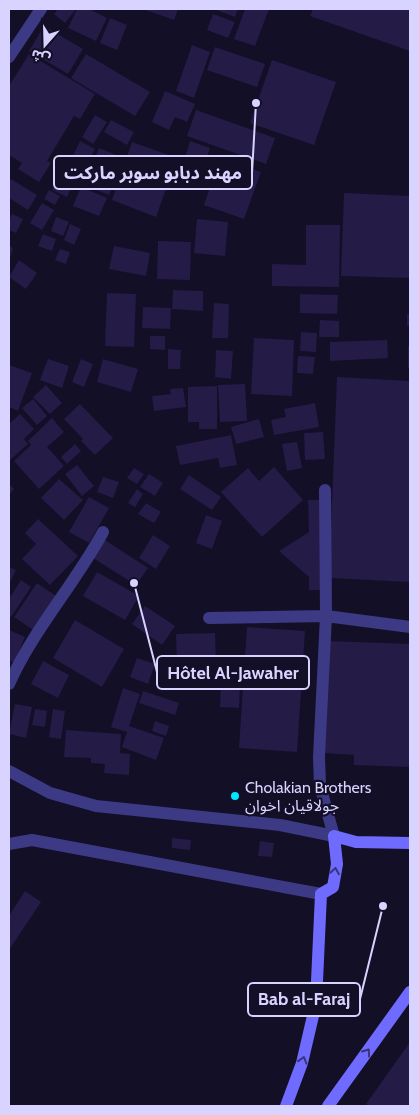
<svg xmlns="http://www.w3.org/2000/svg" width="419" height="1115" viewBox="0 0 419 1115" font-family="Cabin,'Noto Sans Arabic',sans-serif">
	<style>
		.building { fill: #241b47 }
		.lines { fill: none; stroke-linecap: round; stroke-linejoin: round }
		.service { stroke: #3d3a85; stroke-width: 12 }
		.minor { stroke: #3d3a85; stroke-width: 12 }
		.secondary { stroke: #6f6bff; stroke-width: 12 }
		.oneway { stroke: #38347d }
		.poi-dot { fill: #00e5ff; stroke: #130f26; stroke-width: 2 }
		.labels { text-anchor: middle; stroke-width: 4.5; stroke-linejoin: round; paint-order: stroke }
		.poi-label { font-size: 16px; fill: #d9d4ff; stroke: #130f26; text-anchor: start }
		.leader { fill: none; stroke: #d9d4ff; stroke-width: 2 }
		.callout-dot { fill: #d9d4ff; stroke: #130f26; stroke-width: 2 }
		.callout { fill: #130f26; stroke: #d9d4ff; stroke-width: 2 }
		.callout-label { font-size: 18px; text-anchor: middle; font-weight: bold; fill: #d9d4ff }
	</style>
	<rect width="100%" height="100%" fill="#130f26"/>
	<path class="building" d="M58,9H76L65,23L54,14Z
		M77,9H89L107,18L96,41L68,28Z
		M143,9H178L174,20Z
		M214,9H238L235,17Z
		M245,9H269L255,46L234,39Z
		M313,9H410V51L310,16Z
		M213,14L235,22L228,38L207,30Z
		M110,18L127,25L117,50L100,43Z
		M44,26L83,49L68,74L29,51Z
		M192,45L210,52L194,98L176,91Z
		M215,47L265,64L257,87L207,70Z
		M29,54L95,94L80,119L74,116L47,161L51,163L39,182L18,169L22,163L9,155V86Z
		M86,54L150,92L135,116L71,78Z
		M272,60L336,82L314,145L250,123Z
		M165,91L195,104L187,122L175,117L169,130L152,122Z
		M196,110L275,138L266,164L187,136Z
		M95,115L107,122L93,144L82,137Z
		M111,120L134,132L127,145L104,132Z
		M80,141L95,149L86,165L72,158Z
		M190,141L210,148L205,164L185,157Z
		M132,142L177,158L156,217L112,200Z
		M99,148L124,158L109,195L84,185Z
		M220,158L261,172L244,219L204,205Z
		M11,179L37,195L28,210L9,198V183Z
		M58,179L72,186L67,197L52,190Z
		M81,187L107,198L99,216L73,206Z
		M49,190L60,196L55,205L44,199Z
		M344,193L410,196V278L341,276Z
		M42,203L54,210L42,230L30,223Z
		M12,214L23,219L16,233L9,230V220Z
		M56,217L69,222L63,236L51,231Z
		M197,219L228,222L225,256L194,253Z
		M70,224L81,229L74,245L64,240Z
		M306,225H340L339,287L272,286V264L306,265Z
		M43,234L56,239L52,251L38,246Z
		M158,241L191,242L190,280L157,279Z
		M9,245L13,249L9,260Z
		M114,246L150,253L146,276L109,269Z
		M60,249L70,252L66,264L55,260Z
		M19,260L37,273L26,289L9,277Z
		M173,290L203,291V311L172,309Z
		M107,293L136,294L134,347L105,346Z
		M300,294L338,295L337,314L300,313Z
		M214,303L229,304L228,338H212Z
		M143,307L171,308L170,329L142,328Z
		M407,314H410V326H407Z
		M320,320L339,321V337H319Z
		M301,332L317,333L316,352L300,351Z
		M150,336H165V350L150,349Z
		M254,338L294,340L292,396L251,394Z
		M387,340L388,358L330,361V342Z
		M408,346H410V368H408Z
		M168,349L181,350L180,369H168Z
		M216,350L233,351L231,379L215,377Z
		M298,356L315,357L313,374L297,373Z
		M48,359L69,366L62,388L40,380Z
		M81,359L93,364L84,387L72,382Z
		M103,359L138,369L131,392L97,382Z
		M9,365L32,373L18,411L9,407Z
		M337,377L410,381V582L329,578Z
		M245,384L247,421L220,422L218,385Z
		M46,385L62,403L50,414L33,397Z
		M217,386V429H199V422H188V387Z
		M183,388L186,407L154,411L152,396L171,394L170,389Z
		M33,399L47,416L37,425L22,408Z
		M315,403L319,427L274,435L271,420L286,417L284,409Z
		M80,404L113,438L95,455L81,441L83,439L64,419Z
		M20,414L34,429L24,439L28,444L10,460L9,424Z
		M52,418L64,432L47,447L64,466L39,489L14,461L31,445L28,441Z
		M259,419L264,437L236,444L231,427Z
		M323,432L325,459L305,460L304,433Z
		M231,435L237,465L220,468L218,458L180,465L176,446Z
		M297,442L302,468L287,471L282,444Z
		M75,444L81,451L67,464L61,457Z
		M77,465L94,486L82,496L65,474Z
		M274,467L303,500L262,537L221,492L248,468L259,481Z
		M134,468L144,474L137,484L127,478Z
		M149,474L163,483L155,496L140,487Z
		M189,475L221,497L212,510L180,489Z
		M103,477L119,482L113,498L97,492Z
		M59,479L83,500L64,520L41,498Z
		M9,484L14,489L9,495Z
		M137,489L143,494L135,507L128,503Z
		M89,497L109,508L89,543L69,532Z
		M308,500H321L322,590H309V577L279,551L309,532Z
		M146,503L161,512L154,523L138,514Z
		M206,515L222,521L212,549L196,543Z
		M38,519L78,556L50,585L22,559L36,544L25,533Z
		M153,535L170,546L156,569L139,558Z
		M105,540L148,568L136,585L93,558Z
		M9,567L16,570L9,584Z
		M97,572L139,596L125,620L83,596Z
		M21,580L31,587L11,617L9,615V599Z
		M37,583L56,596L33,630L14,617Z
		M145,606L175,626L162,645L132,624Z
		M75,620L124,649L102,687L53,658Z
		M247,627L305,631L297,752L239,748Z
		M9,630L25,637L14,663L9,660Z
		M215,633L216,663L177,664L176,634Z
		M329,641L410,644V767L354,765V755L325,753Z
		M137,658L155,664L148,684L130,677Z
		M43,661L69,675L58,698L31,684Z
		M221,680H240L239,708L220,707Z
		M123,688L140,694L129,726L164,738L156,760L122,747L127,732L111,727Z
		M143,691L179,703L175,715L139,703Z
		M15,704L32,707L26,738L9,734Z
		M35,709L47,711L45,727L32,725Z
		M53,709L65,711L61,739L49,737Z
		M155,721L169,726L166,736L152,731Z
		M66,730L121,734L120,753L130,754L129,775L104,773L105,764L91,763V758L64,757Z
		M172,838L191,840L190,850L172,848Z
		M260,841L274,843L272,857L258,856Z
		M25,891L41,902L9,950V916Z
		M410,1042V1106H370L366,1104Z"/>
	<g class="lines">
		<path class="service" d="M9,844L32,840L321,894"/>
		<path class="minor" d="M9,57L41,9
			M209,618L326,616L410,627
			M9,684C33,630 75,584 103,532
			M9,771L50,793L96,806L280,825L334,836L320,786L319,757L326,616L325,490"/>
		<path class="secondary" d="M286,1106L302,1063L316,1003L321,894L333,887L337,864L334,836L356,842L410,843
			M328,1106L410,992"/>
	</g>
	<defs><path id="oneway-chevron" d="M-2-3.5L2.5 0L-2 3.5" fill="none" stroke-width="1.6" stroke-linecap="round" stroke-linejoin="round" transform="scale(1.25)"/></defs>
	<g class="oneway">
		<use href="#oneway-chevron" transform="translate(335 871) rotate(-81)"/>
		<use href="#oneway-chevron" transform="translate(367 1052) rotate(-54)"/>
		<use href="#oneway-chevron" transform="translate(303 1060) rotate(-73)"/>
	</g>
	<circle class="poi-dot" cx="235" cy="796" r="5"/>
	<g class="labels">
		<g class="poi-label">
			<text x="245" y="793">Cholakian Brothers<tspan x="245" dy="18">جولاقيان اخوان</tspan></text>
		</g>
	</g>
	<path class="leader" d="M256 103L252 173M134 583L157 672M383 906L360 999"/>
	<g class="callout-dot">
		<circle cx="256" cy="103" r="5"/>
		<circle cx="134" cy="583" r="5"/>
		<circle cx="383" cy="906" r="5"/>
	</g>
	<g class="callout">
		<rect x="54" y="156" width="198" height="33" rx="5"/>
		<rect x="157" y="656" width="152" height="33" rx="5"/>
		<rect x="248" y="983" width="112" height="33" rx="5"/>
	</g>
	<g class="callout-label">
		<text x="153" y="179">مهند دبابو سوبر ماركت</text>
		<text x="233" y="679">Hôtel Al-Jawaher</text>
		<text x="304" y="1005">Bab al-Faraj</text>
	</g>
	<rect width="419" height="1115" fill="none" stroke="#d9d4ff" stroke-width="20"/>
	<g transform="translate(45 45) rotate(200)" stroke="#130f26" stroke-width="4" paint-order="stroke">
	<path d="M0-4L9 19L0 12L-9 19Z" fill="#d9d4ff"/>
	<text y="-8" font-size="14" font-weight="bold" text-anchor="middle" fill="#d9d4ff">ش</text>
	</g>
</svg>
